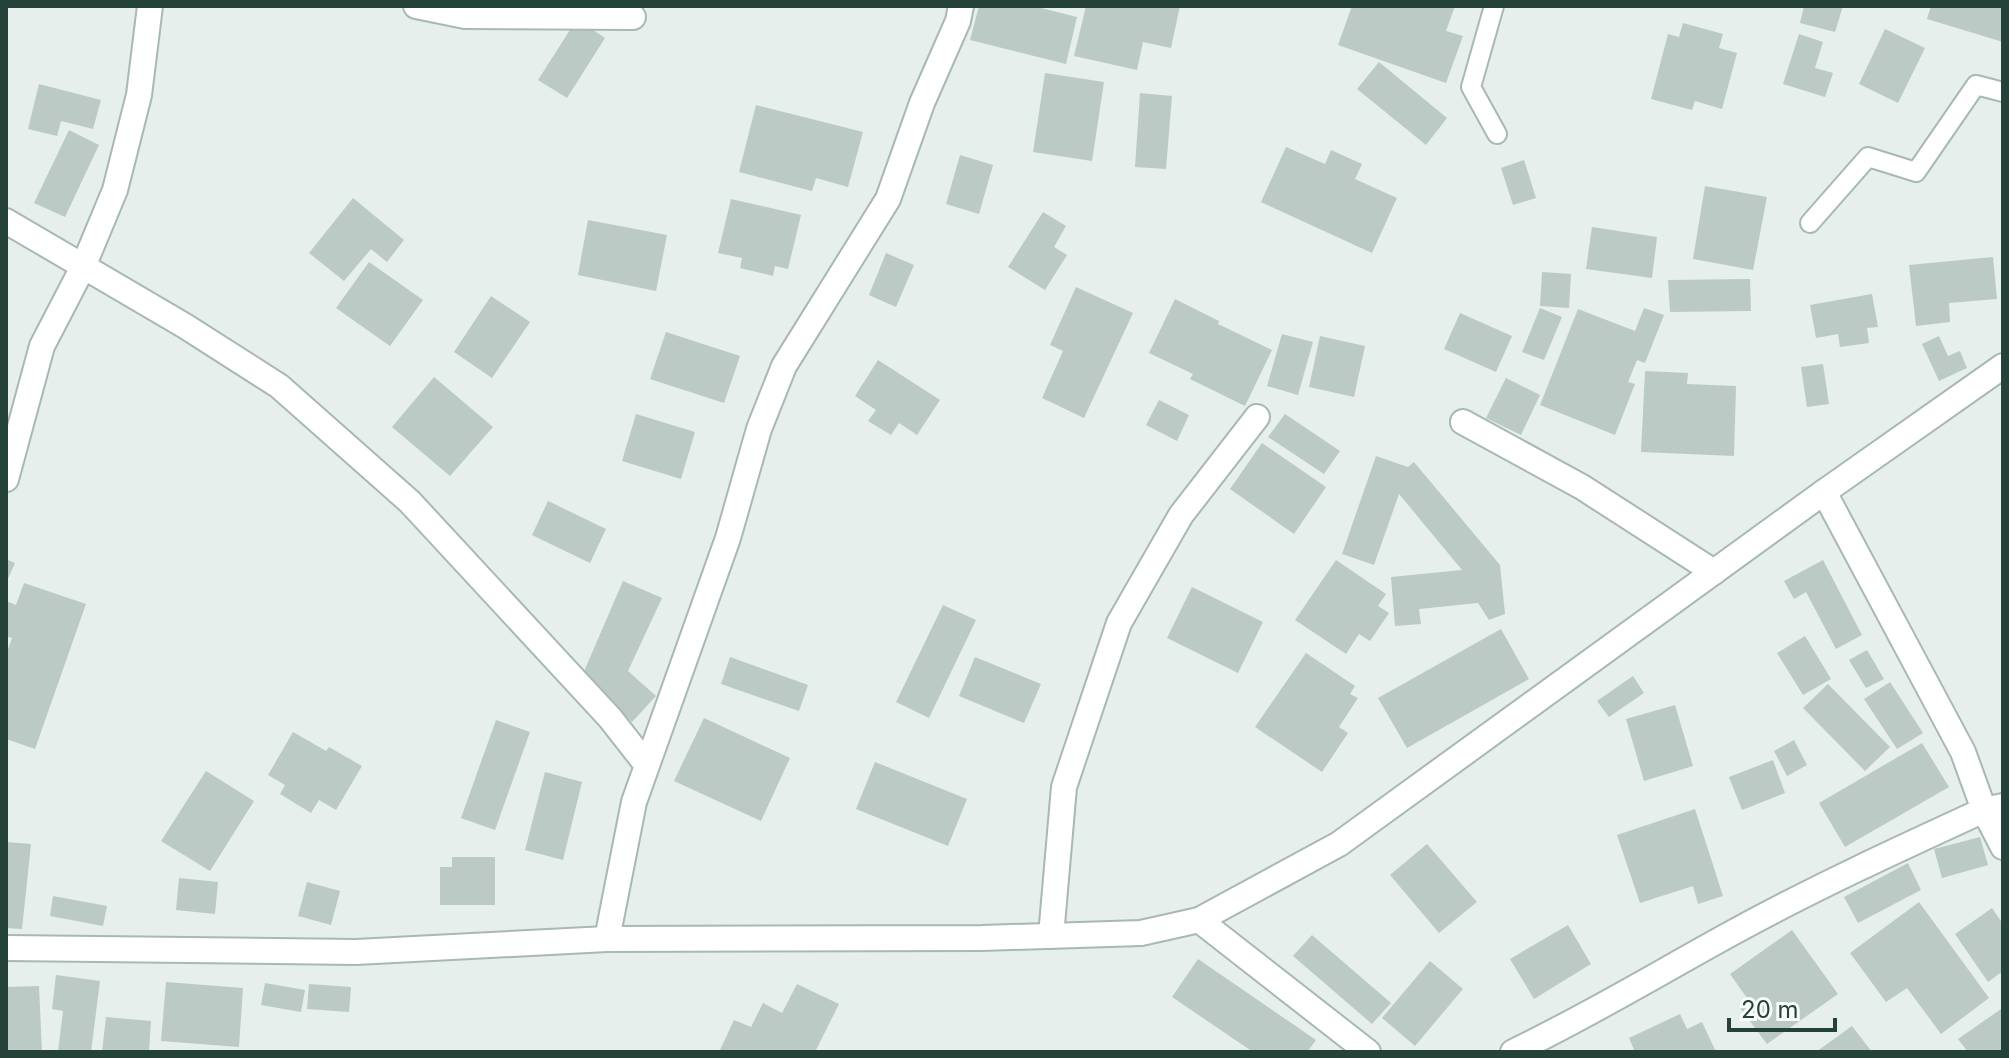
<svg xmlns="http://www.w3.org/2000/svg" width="2009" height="1058" viewBox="0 0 2009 1058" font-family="Inter,sans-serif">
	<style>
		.building { fill: #bbcac4 }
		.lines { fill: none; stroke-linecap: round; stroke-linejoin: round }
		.service-casing { stroke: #a8b8b2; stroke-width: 22 }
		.minor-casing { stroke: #a8b8b2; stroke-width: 28 }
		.tertiary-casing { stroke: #a8b8b2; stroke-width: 28 }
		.service { stroke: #fff; stroke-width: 18 }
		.minor { stroke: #fff; stroke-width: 24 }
		.tertiary { stroke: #fff; stroke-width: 24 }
	</style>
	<rect width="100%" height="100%" fill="#e6efeb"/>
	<path class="building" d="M979,6H1033L1077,17L1066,64L970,40Z
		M1086,6H1180L1171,48L1143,42L1137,70L1074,56Z
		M1352,6H1455L1446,31L1463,36L1446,83L1338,45Z
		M1804,6H1843L1835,32L1800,23Z
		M1931,6H2003V42L1927,19Z
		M577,19L605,38L567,98L538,80Z
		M1683,23L1723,34L1719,48L1737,53L1722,109L1695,101L1692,110L1651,99L1668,34L1679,37Z
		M1885,29L1925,48L1898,103L1859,84Z
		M1799,34L1823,42L1815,68L1833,73L1825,97L1783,84Z
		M1379,62L1447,118L1426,145L1357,89Z
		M1045,73L1104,82L1092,161L1033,152Z
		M39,84L101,100L93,129L61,121L57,136L28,129Z
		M1140,93L1172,96L1166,169L1135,167Z
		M756,105L863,132L848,187L816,178L812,191L739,172Z
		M69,130L99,145L65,217L34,203Z
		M1286,147L1325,164L1331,150L1362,164L1355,179L1397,198L1372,253L1261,202Z
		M960,155L993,165L979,214L946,204Z
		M1524,160L1536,198L1513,205L1501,168Z
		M1705,186L1767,197L1753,270L1693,259Z
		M353,198L404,240L387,262L371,249L344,281L309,253Z
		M731,199L801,215L788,269L775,266L773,276L740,268L742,258L718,253Z
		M1043,212L1066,226L1054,247L1067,255L1045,290L1008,267Z
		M588,220L667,235L656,291L578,275Z
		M1592,227L1657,237L1652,278L1586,269Z
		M886,253L914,265L896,307L869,295Z
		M1993,257L1997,299L1949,303L1950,322L1916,326L1909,265Z
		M369,262L423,300L390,346L336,308Z
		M1542,272L1571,274L1569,308L1540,306Z
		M1750,279L1751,311L1670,312L1668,280Z
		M1076,287L1133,313L1084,418L1042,398L1063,351L1050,345Z
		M1872,294L1878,327L1867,328L1869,343L1840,347L1838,334L1816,338L1810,305Z
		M491,296L530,322L492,378L454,352Z
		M1175,299L1219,321L1218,324L1272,350L1245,406L1190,379L1193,374L1149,353Z
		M1540,308L1562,317L1544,360L1522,352Z
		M1644,308L1664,315L1645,363L1637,360L1628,382L1635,384L1615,435L1540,405L1578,309L1635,331Z
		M1460,313L1512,336L1496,372L1444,349Z
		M666,332L740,356L724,403L650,379Z
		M1282,334L1313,342L1298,395L1267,386Z
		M1320,336L1365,346L1354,397L1309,387Z
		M1939,336L1948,356L1960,351L1967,368L1939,381L1922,344Z
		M878,360L940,400L917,435L899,423L891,435L868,421L876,410L855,396Z
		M1823,364L1829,404L1807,407L1801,367Z
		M1645,371L1688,373L1687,384L1736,386L1734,456L1641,452Z
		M434,377L493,427L450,476L392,427Z
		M1506,378L1540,395L1521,435L1486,418Z
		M1159,400L1189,415L1177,441L1146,425Z
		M636,414L695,432L681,479L622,461Z
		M1285,414L1340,451L1324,474L1268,437Z
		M1262,443L1326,487L1294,534L1230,489Z
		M1376,456L1408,467L1414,462L1500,565L1505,614L1489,620L1478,603L1419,609L1421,624L1395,626L1391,577L1462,570L1399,494L1374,565L1342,554Z
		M548,501L606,529L590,563L532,535Z
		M6,559L15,563L6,583Z
		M1336,560L1386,594L1378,606L1389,613L1370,641L1359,634L1346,654L1295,620Z
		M1823,560L1862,635L1836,649L1806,592L1794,599L1784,581Z
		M623,581L662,598L628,671L656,696L632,722L582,676Z
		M24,583L86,604L35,749L6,739V655L12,638L6,636V601L16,605Z
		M1192,587L1263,622L1238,673L1167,638Z
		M943,605L976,620L929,718L896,702Z
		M1501,629L1529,679L1407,748L1378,698Z
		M1805,636L1831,679L1803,695L1777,653Z
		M1867,650L1884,679L1866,688L1849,660Z
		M1306,653L1355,686L1350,694L1358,698L1339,727L1348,733L1322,772L1255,727Z
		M730,657L808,685L799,711L721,684Z
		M975,657L1041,684L1024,723L959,696Z
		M1633,676L1644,693L1609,717L1597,701Z
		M1890,682L1923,733L1897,749L1864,699Z
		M1828,684L1890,747L1865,771L1803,708Z
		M1675,705L1693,766L1644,781L1626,719Z
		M704,718L790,758L761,821L674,781Z
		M496,720L530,732L495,830L461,818Z
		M293,732L326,751L329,747L362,766L336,810L319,800L311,813L280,794L285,785L268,775Z
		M1794,740L1807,765L1787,776L1774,751Z
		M1922,743L1949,787L1845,847L1819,803Z
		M1773,760L1785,793L1742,810L1729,777Z
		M875,762L967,799L948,846L856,809Z
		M206,771L254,801L210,871L161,841Z
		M545,772L582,782L563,860L525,850Z
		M1695,809L1723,896L1698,904L1693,886L1640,903L1617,835Z
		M1980,837L1988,865L1942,878L1934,849Z
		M6,842L31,844L22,929L6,928Z
		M1427,844L1477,902L1439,933L1390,875Z
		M452,857H495V905H440V867H452Z
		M1908,863L1921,890L1858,923L1844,897Z
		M179,878L218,882L215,914L176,910Z
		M307,882L340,891L331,925L298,916Z
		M53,896L107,906L103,926L50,916Z
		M1919,902L1989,998L1941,1034L1907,988L1886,1002L1850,953Z
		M1992,908L2003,924V971L1988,982L1955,934Z
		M1568,925L1591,964L1534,999L1510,959Z
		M1792,930L1838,994L1767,1044L1740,1008L1749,1001L1730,974Z
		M1312,935L1391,1003L1372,1024L1293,956Z
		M1198,959L1316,1040L1307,1052H1253L1172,997Z
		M1430,961L1463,989L1415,1046L1382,1018Z
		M56,975L100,981L91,1052H58L63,1011L52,1009Z
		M166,982L243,988L239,1047L161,1041Z
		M265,983L305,990L301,1012L261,1005Z
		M309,984L351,987L349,1012L307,1009Z
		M797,984L839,1004L815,1052L720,1050L734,1020L751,1027L763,1003L782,1013Z
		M39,986L42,1052H6V987Z
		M2001,1009L2003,1012V1052H1968L1958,1039Z
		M1680,1014L1687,1029L1702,1022L1716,1052H1635L1629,1038Z
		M106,1017L151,1021L149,1052H102Z
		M1852,1026L1872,1052H1816Z"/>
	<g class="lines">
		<defs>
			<path id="service" d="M1494,6L1471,87L1497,134
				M1810,223L1868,157L1916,172L1976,85L2003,92"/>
			<path id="minor" d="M416,6L465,16L633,17
				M6,221L185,326L279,386L410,502L610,718L646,764
				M1463,422L1582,487L1714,572
				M6,479L42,346L83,267L115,190L139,95L150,6
				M1824,492L1963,752L1984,810L2003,847
				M1199,920L1368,1052
				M1051,936L1064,787L1119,623L1181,515L1257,417
				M607,939L634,802L728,538L759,429L784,366L888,199L922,103L958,21L961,6
				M1513,1052C1588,1016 1659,973 1732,933C1814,888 1899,849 1984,810L2003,806"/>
			<path id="tertiary" d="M6,948L356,952L607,939L982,938L1141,933L1199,920L1339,844L1824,492L2003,366"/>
		</defs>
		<use href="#service" class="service-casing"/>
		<use href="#minor" class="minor-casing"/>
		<use href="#tertiary" class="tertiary-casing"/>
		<use href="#service" class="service"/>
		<use href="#minor" class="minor"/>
		<use href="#tertiary" class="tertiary"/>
	</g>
	<rect width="2009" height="1058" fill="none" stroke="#24423a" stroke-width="16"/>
	<path d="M1729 1018v12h106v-12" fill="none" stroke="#24423a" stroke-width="4"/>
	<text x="1741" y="1018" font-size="24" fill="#24423a" stroke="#f7fbf9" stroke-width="6" paint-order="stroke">20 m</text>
</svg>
